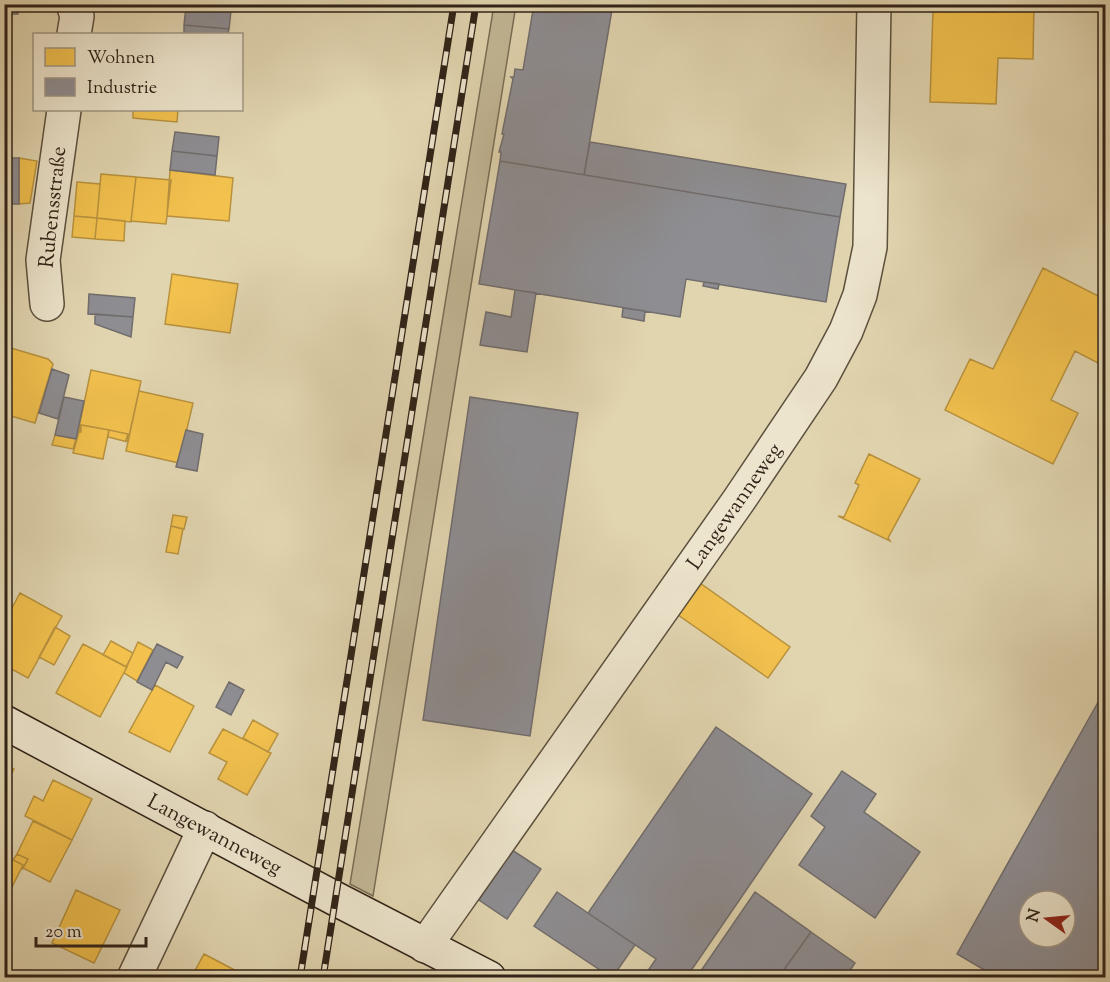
<svg xmlns="http://www.w3.org/2000/svg" width="1110" height="982" viewBox="0 0 1110 982" font-family="'Sorts Mill Goudy',serif">
	<style>
		.green { fill: #c3b796; stroke: #7a6d57; stroke-width: 1.5 }
		.homes { fill: #f2c14e; stroke: #b8923e; stroke-width: 1.5 }
		.industry { fill: #8d8d92; stroke: #716d6d; stroke-width: 1.5; fill-rule: evenodd }
		.lines { fill: none; stroke-linecap: round; stroke-linejoin: round }
		.street-casing { stroke: #5c503e; stroke-width: 36 }
		.secondary-casing { stroke: #302318; stroke-width: 36 }
		.street { stroke: #ece4cc; stroke-width: 33 }
		.secondary { stroke: #ece4cc; stroke-width: 33 }
		.rail-casing { stroke: #302318; stroke-width: 7 }
		.rail { stroke: #ece4cc; stroke-width: 4.5; stroke-dasharray: 14; stroke-linecap: butt }
		.labels { text-anchor: middle; stroke-width: 6; stroke-linejoin: round; paint-order: stroke }
		.street-label { font-size: 21px; fill: #302318; stroke: #ece4cc }
	</style>
	<rect width="100%" height="100%" fill="#e1d5b0"/>
	<filter id="stains"><feTurbulence type="fractalNoise" baseFrequency=".00333" numOctaves="4"/><feColorMatrix values="0 0 0 0 .2 0 0 0 0 .09 0 0 0 0 .02 0 0 0 .5 -.17"/></filter>
	<radialGradient id="worn" r=".72"><stop offset=".6" stop-color="#630" stop-opacity="0"/><stop offset="1" stop-color="#630" stop-opacity=".3"/></radialGradient>
	<path class="green" d="M494,5H516L373,896L350,884Z"/>
	<path class="homes" d="M996,4H1034L1033,59L998,58L996,104L930,102L933,10L996,12Z
		M133,110H178L177,122L133,118Z
		M19,158L37,161L30,203L19,204Z
		M170,170L233,178L229,221L167,216Z
		M101,174L136,177L131,222L97,218Z
		M136,177L171,180L166,224L131,221Z
		M77,182L100,184L97,218L74,216Z
		M74,216L97,218L95,239L72,237Z
		M97,218L125,221L124,241L95,239Z
		M1043,268L1106,300V358L1102,365L1075,351L1051,400L1078,413L1053,464L945,410L970,359L993,369Z
		M172,274L238,284L230,333L165,324Z
		M4,346L48,359L53,364L35,423L4,414Z
		M91,370L141,381L128,441L126,440L128,434L109,430L81,425V432H78Z
		M139,391L193,403L179,463L126,451Z
		M81,425L109,430L103,459L73,453Z
		M109,430L128,434V442L108,437Z
		M55,435L76,439L73,449L52,445Z
		M869,454L920,479L888,538L890,541L838,516L844,517L859,485L855,483Z
		M173,515L187,517L184,529L171,526Z
		M171,526L183,529L178,554L166,552Z
		M693,578L790,647L768,678L671,610Z
		M20,593L62,616L28,678L4,665V623Z
		M55,627L70,636L54,665L39,657Z
		M111,641L133,653L126,667L103,655Z
		M138,642L153,650L137,681L124,673Z
		M83,644L127,667L100,717L56,693Z
		M155,685L194,706L170,752L129,732Z
		M253,720L278,734L268,752L243,738Z
		M223,729L271,753L247,795L218,779L227,762L209,753Z
		M4,764L14,769L4,787Z
		M53,780L92,799L72,840L25,816L34,796L43,801Z
		M33,821L72,840L50,882L23,868L28,859L17,854Z
		M17,854L28,859L23,868V865L13,860Z
		M7,857L23,865L4,903V863Z
		M76,890L120,910L94,963L52,943Z
		M204,954L248,977L191,978Z"/>
	<path class="industry" d="M4,4H18V14H4Z
		M534,4H613L584,175L500,161L501,152H499L504,134H502L513,79L511,77H514L515,69L523,70Z
		M186,6L231,11L229,29L184,25Z
		M184,25L229,29L228,34H184Z
		M175,132L219,137L217,156L172,151Z
		M590,142L846,184L840,217L584,175Z
		M172,151L217,156L215,175L170,170Z
		M4,158H19V204H4Z
		M500,161L840,217L826,302L686,279L680,317L479,284Z
		M704,282L719,284L718,289L703,286Z
		M515,290L536,293L527,352L480,345L486,312L511,317Z
		M89,294L135,298L133,317L88,314Z
		M623,308L645,311L644,321L622,317Z
		M95,314L133,317L131,337L95,324Z
		M52,369L69,375L58,419L39,413Z
		M64,397L84,401L76,439L55,435Z
		M470,397L578,413L530,736L423,720Z
		M186,430L203,434L197,471L176,467Z
		M157,644L183,657L177,668L166,662L152,690L137,682Z
		M229,682L244,690L231,715L216,707Z
		M1106,688V978H1034L1020,970L1016,978H998L957,954ZM1029,901H1065V937H1029Z
		M716,727L812,794L686,978H643L656,959L588,913Z
		M842,771L876,794L864,812L920,852L875,918L799,865L825,827L811,816Z
		M512,850L541,869L507,919L479,900Z
		M557,892L635,945L612,978L534,926Z
		M755,892L811,932L778,978H696Z
		M811,932L855,963L845,978H778Z"/>
	<g class="lines">
		<defs>
			<path id="street" d="M73,4L77,16L74,34
				M47,304L43,260L64,110
				M425,946L739,500L821,378L846,331L860,295L870,247L874,4
				M134,978L205,828"/>
			<path id="secondary" d="M4,722L336,899L489,978"/>
		</defs>
		<use href="#street" class="street-casing"/>
		<use href="#secondary" class="secondary-casing"/>
		<use href="#street" class="street"/>
		<use href="#secondary" class="secondary"/>
		<defs>
			<path id="rail" d="M300,978L454,4
				M323,978L476,4"/>
		</defs>
		<use href="#rail" class="rail-casing"/>
		<use href="#rail" class="rail"/>
	</g>
	<g class="labels">
		<g class="street-label">
			<text transform="translate(52 207) rotate(-84)" y="7">Rubensstraße</text>
			<text transform="translate(734 506) rotate(-55)" y="7">Langewanneweg</text>
			<text transform="translate(215 834) rotate(28)" y="7">Langewanneweg</text>
		</g>
	</g>
	<rect width="1110" height="982" fill="none" stroke="#e1d5b0" stroke-width="24"/>
	<rect x="6" y="6" width="1098" height="970" fill="none" stroke="#302318" stroke-width="3"/>
	<rect x="12" y="12" width="1086" height="958" fill="none" stroke="#302318" stroke-width="1.5"/>
	<rect x="33" y="33" width="210" height="78" fill="#ece4cc" stroke="#a19784" stroke-width="1.5"/>
	<rect x="45" y="48" width="30" height="18" fill="#f2c14e" stroke="#a19784" stroke-width="1.5"/>
	<text x="87" y="63" font-size="18" fill="#302318">Wohnen</text>
	<rect x="45" y="78" width="30" height="18" fill="#8d8d92" stroke="#a19784" stroke-width="1.5"/>
	<text x="87" y="93" font-size="18" fill="#302318">Industrie</text>
	<g transform="translate(1047 919) rotate(285)"><circle r="28" fill="#ece4cc" stroke="#a19784" stroke-width="1.5"/>
	<path d="M0-4.5L10 22L0 15L-10 22Z" fill="#8f2418"/>
	<text y="-9" font-size="16" font-weight="bold" text-anchor="middle" fill="#302318">N</text>
	</g>
	<path d="M36 937v9h110v-9" fill="none" stroke="#302318" stroke-width="3"/>
	<text x="45" y="937" font-size="18" fill="#302318" stroke="#ece4cc" stroke-width="4.5" paint-order="stroke">20 m</text>
	<rect width="100%" height="100%" filter="url(#stains)"/>
	<rect width="100%" height="100%" fill="url(#worn)"/>
</svg>
